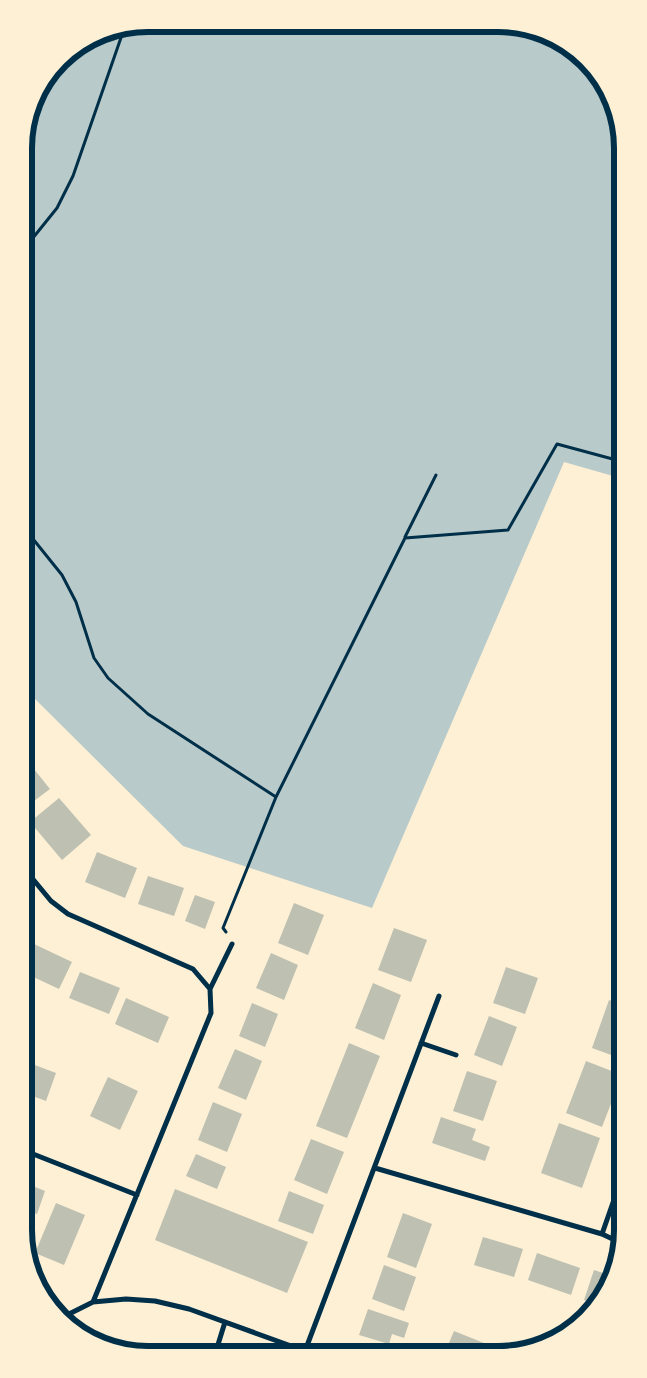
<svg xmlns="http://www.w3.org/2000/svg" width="647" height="1378" viewBox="0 0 647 1378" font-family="'Golos Text',sans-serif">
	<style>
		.green { fill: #b9caca }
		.building { fill: #bec0b2 }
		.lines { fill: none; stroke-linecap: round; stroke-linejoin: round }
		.path { stroke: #003049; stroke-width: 3 }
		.minor { stroke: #003049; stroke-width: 5 }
		.rim { fill: none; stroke: #003049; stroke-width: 6 }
	</style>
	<rect width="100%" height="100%" fill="#fdf0d5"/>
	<path class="green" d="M149,24L522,26L581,55L619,116L620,478L564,462L372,908L183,846L26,690L24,140L37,94L66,55L101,33Z"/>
	<path class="building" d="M26,759L50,789L26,807Z
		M59,798L91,835L62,860L30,822Z
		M97,852L137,868L125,898L85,882Z
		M148,876L184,888L174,916L138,904Z
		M195,895L215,902L205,929L185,921Z
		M294,903L324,915L308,955L278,943Z
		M394,928L427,940L411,982L378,970Z
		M34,944L72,962L59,989L27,974V959Z
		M271,953L298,965L284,1000L256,988Z
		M506,967L538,978L525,1014L493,1003Z
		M80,972L120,988L109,1014L69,998Z
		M373,983L401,995L384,1040L355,1028Z
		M126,998L169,1017L158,1043L115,1024Z
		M609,1000L622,1005V1059L592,1048Z
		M252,1003L278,1014L265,1047L239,1036Z
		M489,1016L517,1027L502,1066L474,1055Z
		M349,1043L380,1056L347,1138L316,1126Z
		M235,1049L262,1061L246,1100L218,1088Z
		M586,1061L622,1075L602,1127L566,1113Z
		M27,1062L56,1073L46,1101L27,1094Z
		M467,1071L497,1081L483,1121L453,1111Z
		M108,1077L138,1091L120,1130L90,1116Z
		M213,1102L242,1114L227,1152L198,1140Z
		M441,1117L476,1129L472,1140L490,1147L485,1161L432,1143Z
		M559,1123L600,1138L582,1188L541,1173Z
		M311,1139L344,1152L327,1194L294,1180Z
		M196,1154L226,1167L217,1189L186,1176Z
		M28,1184L45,1191L37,1214L28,1211Z
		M175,1189L308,1242L287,1293L155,1240Z
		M289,1191L324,1205L313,1234L278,1221Z
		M56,1203L85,1215L64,1265L35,1253Z
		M403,1213L432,1224L416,1268L387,1257Z
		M483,1237L523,1249L514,1277L474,1265Z
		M537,1253L580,1268L571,1295L528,1280Z
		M384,1265L416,1277L404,1311L372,1299Z
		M594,1270L609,1275L598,1305L584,1300Z
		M368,1309L409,1323L404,1338L392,1334L389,1344L359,1335Z
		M454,1331L489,1345L487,1350H446Z"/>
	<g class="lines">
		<path class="path" d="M24,249L57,208L73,176L124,29
			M25,529L62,575L76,602L94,658L108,678L148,714L276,797L405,538L508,530L557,444L620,461
			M405,537L436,475
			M226,932L223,928L276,797"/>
		<path class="minor" d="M27,872L51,901L68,914L193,969L210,989L211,1013L93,1302
			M210,989L232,944
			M421,1043L456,1055
			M28,1152L137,1195
			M375,1168L602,1234L621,1243
			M602,1234L623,1174
			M63,1317L93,1302L126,1299L155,1301L189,1309L305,1351
			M216,1351L225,1322
			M305,1351L439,996"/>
	</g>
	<path d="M0 0H647V1378H0ZM148 32H498A116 116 0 0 1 614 148V1230A116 116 0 0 1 498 1346H148A116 116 0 0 1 32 1230V148A116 116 0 0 1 148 32Z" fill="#fdf0d5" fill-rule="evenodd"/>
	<path class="rim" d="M148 32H498A116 116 0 0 1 614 148V1230A116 116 0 0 1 498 1346H148A116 116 0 0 1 32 1230V148A116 116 0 0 1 148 32Z"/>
</svg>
